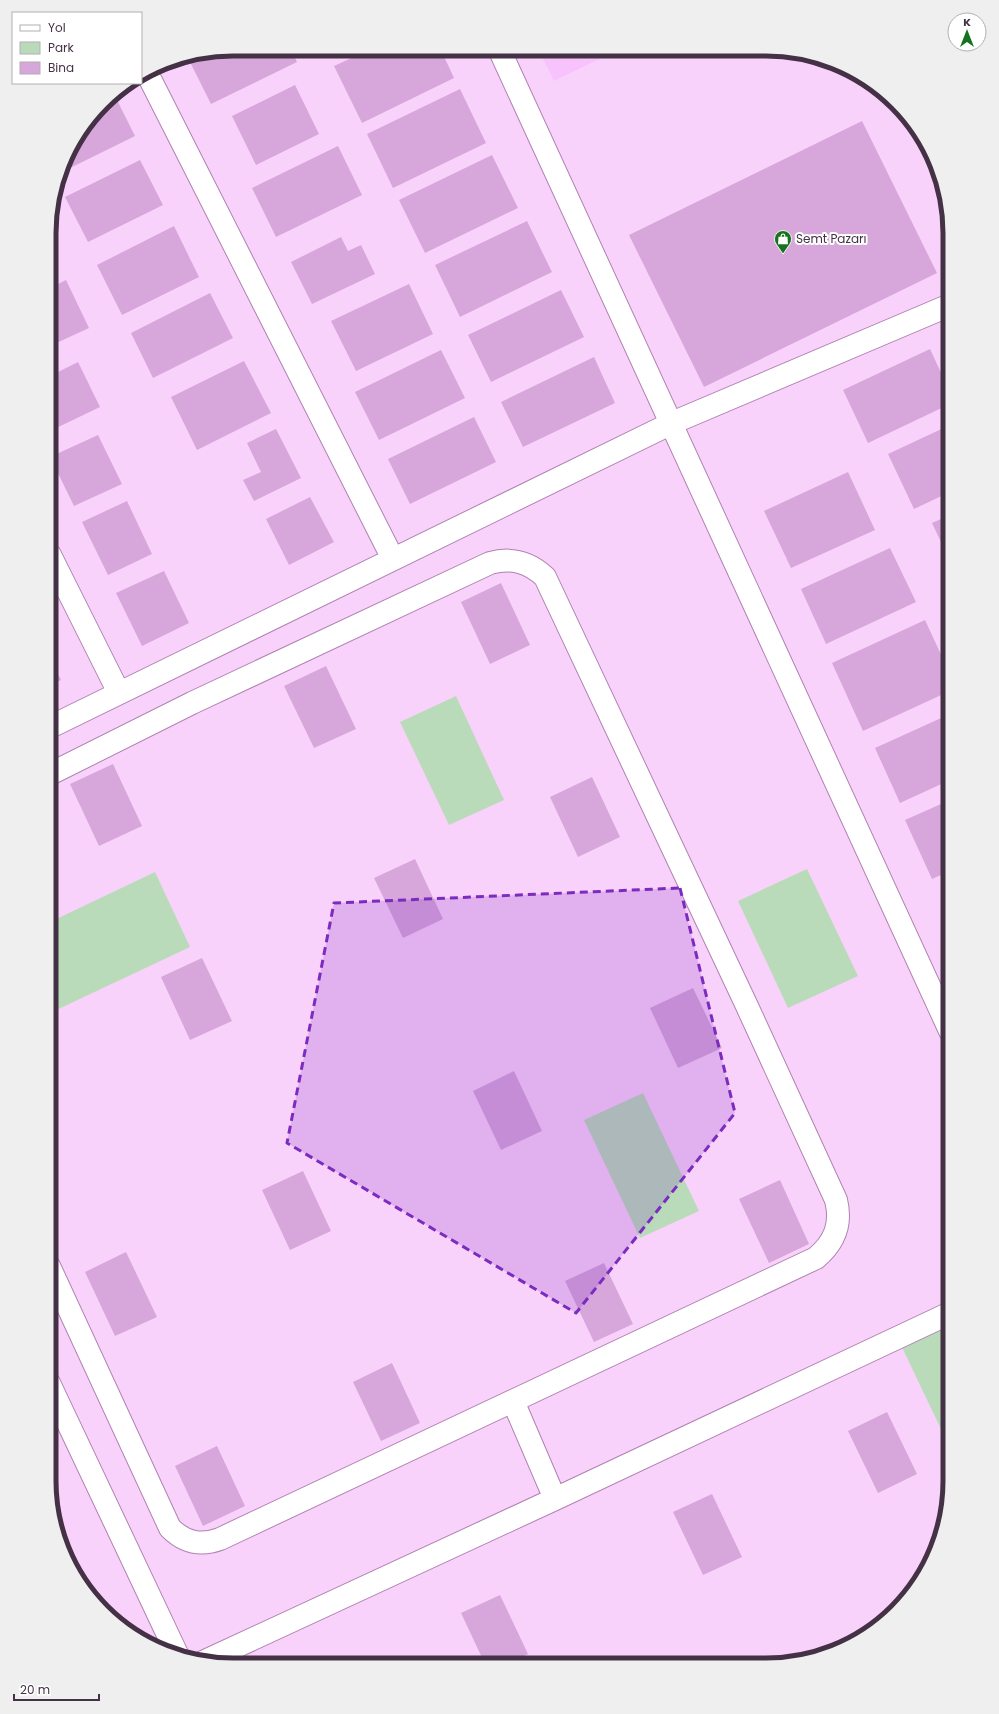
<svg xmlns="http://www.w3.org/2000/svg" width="999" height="1714" viewBox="0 0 999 1714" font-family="Poppins,sans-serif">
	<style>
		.built { fill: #f8c2fc }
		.green { fill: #badbb9 }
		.building { fill: #d7a6db }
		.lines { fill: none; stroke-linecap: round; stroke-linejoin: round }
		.minor-casing { stroke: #af82b2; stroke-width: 24 }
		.minor { stroke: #fff; stroke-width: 22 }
		.marked { fill: #7b2cbf; fill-opacity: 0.2; stroke: #7b2cbf; stroke-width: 3; stroke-dasharray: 8 5; stroke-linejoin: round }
		.labels { text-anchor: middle; stroke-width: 4; stroke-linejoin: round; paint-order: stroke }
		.poi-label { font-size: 12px; fill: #443145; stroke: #fff; text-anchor: start }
		.rim { fill: none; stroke: #443145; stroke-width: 5 }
	</style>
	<rect width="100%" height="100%" fill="#f9d2fb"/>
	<path class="built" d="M539,51H616L554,81Z"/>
	<path class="green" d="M456,696L504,800L449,825L400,722Z
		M807,869L858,976L788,1008L738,901Z
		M155,872L190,947L50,1013V922Z
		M643,1093L699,1211L640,1238L584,1120Z
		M950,1317V1448L899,1341Z"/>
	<path class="building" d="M233,49H291L297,62L211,104L188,58Z
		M369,50H441L454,78L362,123L334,66Z
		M295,85L319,134L256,165L232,116Z
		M460,89L486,143L393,188L367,134Z
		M114,94L135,136L62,172L68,152Z
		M862,121L937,273L704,387L629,235Z
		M338,146L362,195L276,237L252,188Z
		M492,155L518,208L425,253L399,200Z
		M140,160L163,205L88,242L65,197Z
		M527,221L552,272L460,317L435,265Z
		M174,226L199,277L122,315L97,265Z
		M341,237L348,251L361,245L375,274L312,304L291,262Z
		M51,247L58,262L50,265Z
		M66,280L89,328L50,346V288Z
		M409,284L433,334L356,371L331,321Z
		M561,290L584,337L491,382L468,335Z
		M210,293L233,338L153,378L131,333Z
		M930,349L950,392V404L868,443L843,390Z
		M441,350L465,398L379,440L355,392Z
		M594,357L615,403L523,447L501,402Z
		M244,361L271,413L197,450L171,397Z
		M78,362L100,407L50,431V376Z
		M474,417L496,462L410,504L388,459Z
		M950,425V492L914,509L888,454Z
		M276,429L301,478L254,501L243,480L261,472L247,443Z
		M98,435L122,484L74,506L50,457Z
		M848,472L875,530L791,568L764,511Z
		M310,497L334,542L289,565L266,519Z
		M127,501L152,554L108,575L82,522Z
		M950,515V561L932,523Z
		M890,548L916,602L826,644L801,589Z
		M164,571L189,623L142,646L116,593Z
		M501,583L530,645L490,664L461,602Z
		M950,605V617L945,608Z
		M925,620L950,674V691L863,731L832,663Z
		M50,658L61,680L50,685Z
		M326,666L356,729L314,748L284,686Z
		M950,714V780L900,803L875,748Z
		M113,764L142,826L99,846L70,784Z
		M592,777L620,837L578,857L550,797Z
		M950,800V871L932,879L905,820Z
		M415,859L443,919L403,938L374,878Z
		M950,893V916L941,897Z
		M202,958L232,1021L190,1040L161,977Z
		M693,988L722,1048L678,1068L650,1008Z
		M514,1071L542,1131L501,1150L473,1091Z
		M49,1086L57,1102L49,1106Z
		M303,1171L331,1231L290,1250L262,1190Z
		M780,1180L809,1244L769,1263L739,1199Z
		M126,1252L157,1317L115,1336L85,1272Z
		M604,1263L633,1324L594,1342L565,1281Z
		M392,1363L420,1423L381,1441L353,1382Z
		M887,1412L917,1474L878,1493L848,1431Z
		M217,1446L245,1506L203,1526L175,1466Z
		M712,1494L742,1557L703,1575L673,1512Z
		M500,1595L528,1654L507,1664H485L461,1613Z"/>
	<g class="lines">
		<defs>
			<path id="minor" d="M500,51L950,1031
				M147,73L393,559
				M50,555L119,693
				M50,727L672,423L950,305
				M49,1266L170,1528C185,1543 201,1546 220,1539L816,1258C835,1242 842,1224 836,1200L746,1004L545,577C529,562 512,557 490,563L192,703L50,774
				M49,1383L177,1654
				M513,1401L555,1499
				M203,1662L555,1499L950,1313"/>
		</defs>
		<use href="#minor" class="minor-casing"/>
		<use href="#minor" class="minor"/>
	</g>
	<path class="marked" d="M680,888L735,1113L576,1313L287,1143L334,903Z"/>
	<defs>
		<symbol id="shop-pin" viewBox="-11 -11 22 30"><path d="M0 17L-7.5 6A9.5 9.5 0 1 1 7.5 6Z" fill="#177220" stroke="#fff"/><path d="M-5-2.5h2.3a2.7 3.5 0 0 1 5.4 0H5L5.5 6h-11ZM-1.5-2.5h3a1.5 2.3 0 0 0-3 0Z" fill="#fff"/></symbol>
	</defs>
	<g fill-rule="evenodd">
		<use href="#shop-pin" x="773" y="229" width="20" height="27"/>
	</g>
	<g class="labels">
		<g class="poi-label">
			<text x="796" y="243">Semt Pazarı</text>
		</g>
	</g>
	<path d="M0 0H999V1714H0ZM233 56H766A177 177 0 0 1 943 233V1481A177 177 0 0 1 766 1658H233A177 177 0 0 1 56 1481V233A177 177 0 0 1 233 56Z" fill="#f0eff0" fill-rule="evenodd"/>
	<path class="rim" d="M233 56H766A177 177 0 0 1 943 233V1481A177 177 0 0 1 766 1658H233A177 177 0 0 1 56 1481V233A177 177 0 0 1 233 56Z"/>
	<rect x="12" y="12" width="130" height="72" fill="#ffffff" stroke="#b4adb5"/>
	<rect x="20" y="25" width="20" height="6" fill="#ffffff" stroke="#b4adb5"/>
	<text x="48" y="32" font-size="12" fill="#443145">Yol</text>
	<rect x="20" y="42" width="20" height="12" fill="#badbb9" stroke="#b4adb5"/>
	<text x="48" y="52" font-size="12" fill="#443145">Park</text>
	<rect x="20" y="62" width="20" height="12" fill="#d7a6db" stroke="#b4adb5"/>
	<text x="48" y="72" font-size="12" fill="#443145">Bina</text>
	<g transform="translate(967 32)"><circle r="19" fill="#ffffff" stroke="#b4adb5"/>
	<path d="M0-3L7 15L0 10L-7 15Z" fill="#177220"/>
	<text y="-6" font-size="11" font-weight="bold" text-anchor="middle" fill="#443145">K</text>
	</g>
	<path d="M14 1694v6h85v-6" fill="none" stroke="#443145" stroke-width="2"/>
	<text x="20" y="1694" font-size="12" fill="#443145" stroke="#ffffff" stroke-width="3" paint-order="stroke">20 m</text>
</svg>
